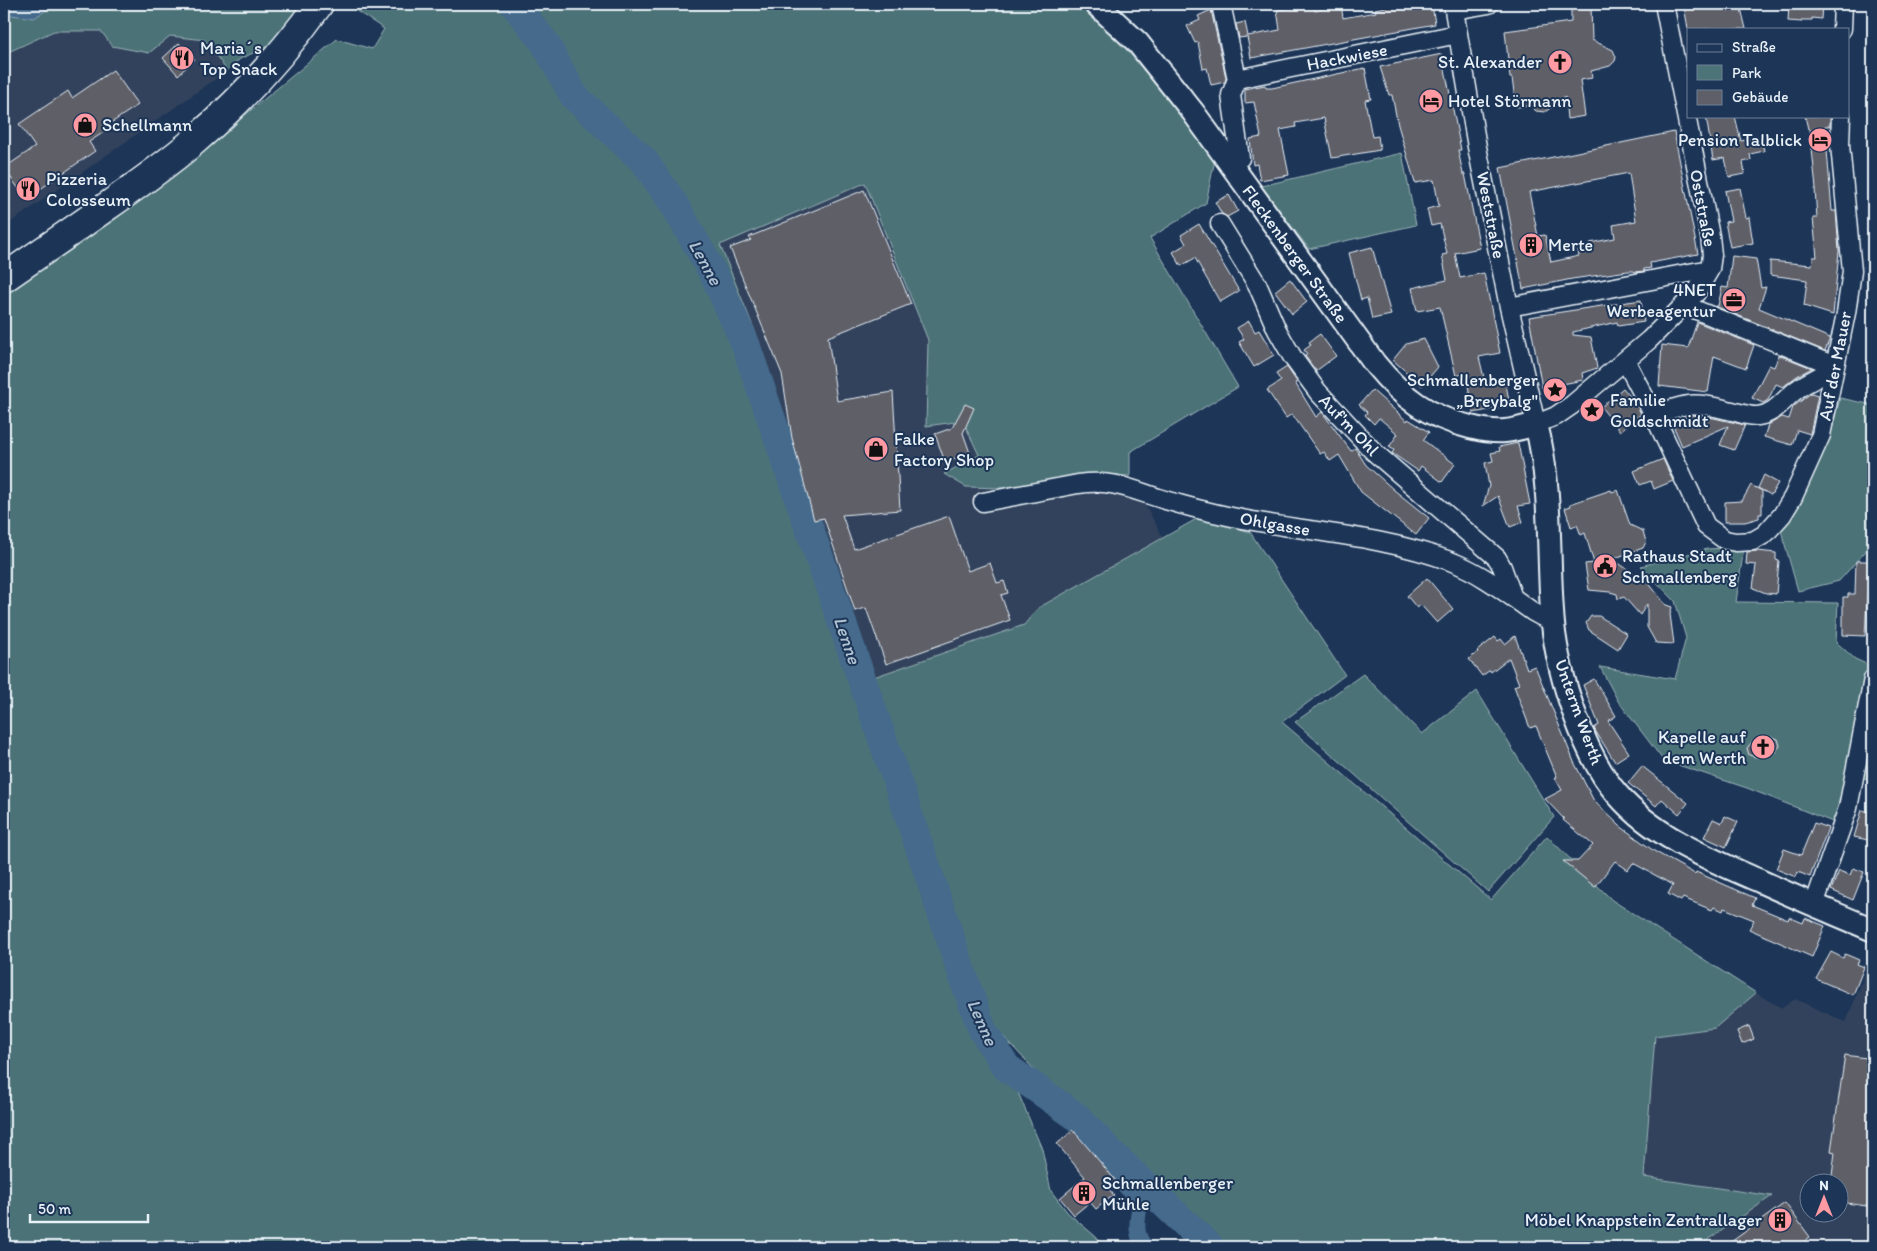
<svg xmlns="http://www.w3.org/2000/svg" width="1877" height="1251" viewBox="0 0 1877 1251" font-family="Itim,sans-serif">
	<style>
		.built { fill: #30425c; fill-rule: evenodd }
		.green { fill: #4c7377; stroke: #9ab2b8 }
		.water { fill: #446a8c; stroke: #86a0b7 }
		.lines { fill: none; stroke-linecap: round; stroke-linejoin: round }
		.canal { stroke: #446a8c; stroke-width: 16 }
		.river { stroke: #446a8c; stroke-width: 29 }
		.building { fill: #5e5f68; stroke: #e8f1f8; fill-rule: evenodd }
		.minor-casing { stroke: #e8f1f8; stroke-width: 21 }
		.tertiary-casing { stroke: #e8f1f8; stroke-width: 26 }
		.primary-casing { stroke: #e8f1f8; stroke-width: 31 }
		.minor { stroke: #1d3557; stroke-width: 18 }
		.tertiary { stroke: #1d3557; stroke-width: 22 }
		.primary { stroke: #1d3557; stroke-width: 28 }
		.labels { text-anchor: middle; stroke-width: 4; stroke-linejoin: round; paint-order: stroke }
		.poi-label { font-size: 18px; fill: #e8f1f8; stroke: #1d3557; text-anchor: start }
		.street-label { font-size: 18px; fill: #e8f1f8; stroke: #1d3557 }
		.water-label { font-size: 19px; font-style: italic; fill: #afc2d2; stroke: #1d3557 }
	</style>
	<rect width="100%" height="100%" fill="#1d3557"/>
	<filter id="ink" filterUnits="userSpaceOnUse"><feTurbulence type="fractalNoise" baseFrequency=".02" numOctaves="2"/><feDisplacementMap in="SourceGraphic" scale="10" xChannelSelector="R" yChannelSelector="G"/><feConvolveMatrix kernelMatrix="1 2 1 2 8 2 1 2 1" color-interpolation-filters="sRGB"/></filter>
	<g filter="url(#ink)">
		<path class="built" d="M89,16L191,20L227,71L4,227V54Z
			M865,183L928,340L926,426L963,421L979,455L944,473L966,487L1003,488L1096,474L1130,476L1163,538L1038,608L1024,625L868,679L813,523L759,341L720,244Z
			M1873,954V1247H1698L1771,1196L1644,1177L1655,1036L1715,1028L1756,993L1782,1008L1795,999L1846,1022ZM1810,1184H1840V1214H1810Z"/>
		<path class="green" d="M4,4H306L275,43L240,59L227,71L205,40L170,36L149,53L112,46L101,31H54L4,54Z
			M356,4H1077L1125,47L1215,159L1206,203L1150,238L1238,387L1130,452V476L1096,474L1003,488L966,487L944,474L979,455L963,421L926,426L928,340L865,183L720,245L759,341L813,523L868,679L1024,625L1038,608L1200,517L1250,532L1345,675L1282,722L1491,900L1547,836L1612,900L1756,993L1715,1028L1655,1036L1644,1177L1772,1196L1698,1247H1213L1162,1207L987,1019L1042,1149L1051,1191L1068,1213L1095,1236L1105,1247H4V292L61,253L205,148L337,39L372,49L384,29L355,10Z
			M1402,153L1416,225L1309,249L1261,186Z
			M1840,398L1873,405V543L1839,581L1798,591L1780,527L1800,501L1831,433Z
			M1744,547L1736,602L1838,603L1836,642L1855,659L1873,667V780L1855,776L1835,823L1747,788L1663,760L1618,701L1600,667L1675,679L1686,638L1675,601L1641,566L1707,549Z
			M1363,674L1422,734L1477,691L1554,817L1488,892L1295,722Z"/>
		<path class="water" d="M4,4H56L34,18L4,14Z"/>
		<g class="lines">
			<path class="canal" d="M1108,1150L1112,1171L1140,1203C1138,1219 1133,1235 1146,1247"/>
			<path class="river" d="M514,4L545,43L574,96L644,161L674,204L716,279L745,343L905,804L968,991L983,1031L1006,1067L1077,1117L1108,1150L1210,1247"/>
		</g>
		<path class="building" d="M1341,4L1343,18L1376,12L1375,9L1402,4H1432L1435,24L1251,58L1247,37L1239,38L1236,24L1245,22L1248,36L1280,30L1277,10L1314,5L1315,11Z
			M1697,4H1740L1746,29H1688L1684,6Z
			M1789,4H1822L1821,19L1812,18V20H1802V22L1788,21Z
			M1571,5L1591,6L1592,40L1613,50L1616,57L1615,61L1610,66L1591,71L1592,78L1580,80L1585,116L1567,119L1565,97L1545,112L1536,111L1531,106L1516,107L1512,78H1510L1505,31L1571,22Z
			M1211,10L1226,78L1225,82L1211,85L1207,68L1203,69L1198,42L1195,43L1187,26L1200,20L1198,16Z
			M179,43L195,59L178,75L163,58Z
			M1442,54L1461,150H1458L1463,174H1465L1480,248L1455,253L1460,278L1484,273L1500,353L1479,357L1485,382L1505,379L1510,406L1473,413L1467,380L1464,381L1462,374L1456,376L1440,307L1417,311L1412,288L1447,280L1442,255L1447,254L1440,224L1431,226L1427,209L1439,206L1434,180L1415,183L1398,125L1392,95H1389L1380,67Z
			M1365,68L1371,99L1365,100L1372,137L1378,136L1380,150L1332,158L1324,118L1295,123L1296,127L1280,130L1289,175L1260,180L1257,164L1253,165L1250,139L1261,137L1254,102L1245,103V89L1265,85L1266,88H1272Z
			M113,70L138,105L108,125L110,128L89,142L95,151L26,199L4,168L35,147L19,124L68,91L72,98Z
			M1706,116H1735L1741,141L1761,137L1764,151L1750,154L1751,160L1743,162L1745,174L1729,177L1725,158L1713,160Z
			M1805,116H1830V126H1825L1832,211H1836L1839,251L1833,315L1804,306L1807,280L1770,275V261L1812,265L1813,257H1817L1813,218H1817L1815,189H1816L1810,129H1808Z
			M1674,132L1698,254L1650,263L1651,268L1644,269V271L1635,272L1634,271H1628L1572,279L1523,289L1500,168ZM1629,173L1636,221L1613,225L1615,238L1590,243L1591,248L1578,250L1579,256L1551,262L1545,235L1538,236L1529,192Z
			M1740,188L1746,218L1749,217L1753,243L1730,247L1725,222L1731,221L1725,191Z
			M864,190L911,304L828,337L837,401L893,392L900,510L842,515L854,549L949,516L968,571L990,563L997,583L1004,581L1008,593L1001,595L1010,620L886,664L866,608L855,611L824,518L814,520L792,438L782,374L730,248L751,240L749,237Z
			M1229,195L1238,211L1227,217L1222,214L1215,202Z
			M1199,224L1239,291L1220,302L1195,258L1181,266L1173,252L1186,244L1181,235Z
			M1372,247L1391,315L1372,319L1367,298L1361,300L1349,253Z
			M1732,256L1756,259L1761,288L1766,287L1759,308L1830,338L1825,351L1715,306H1718L1722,287L1728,288Z
			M1290,279L1307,302L1292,314L1275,291Z
			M1641,300L1644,322L1618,326L1617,322L1573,332V335L1591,337L1597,368L1582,373L1583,380L1542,388L1529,317Z
			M1249,321L1255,332L1259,330L1274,355L1254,367L1239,342L1244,339L1237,328Z
			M1697,322L1754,345L1746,368L1714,356L1708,392L1659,386L1662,345L1688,348Z
			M1320,334L1336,356L1316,371L1305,356L1307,354L1304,350L1311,345L1309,342Z
			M1424,339L1438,367L1422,386L1393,360L1406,344Z
			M1779,355L1812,368L1797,376L1783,387L1776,384L1768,400L1763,403L1752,398L1769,365L1774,367Z
			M1287,367L1297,382L1295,383L1316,417L1322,412L1351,451L1355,448L1366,465L1394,490L1429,518L1416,535L1361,492L1339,455L1330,461L1324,452L1320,454L1292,414L1286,418L1267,390L1281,381L1276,374Z
			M1623,388L1636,403L1641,414L1620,431L1601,407Z
			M1372,390L1407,421L1408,419L1429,432L1423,440L1455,464L1442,482L1421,466L1418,471L1392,453L1394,450L1389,447L1398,434L1379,418L1374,424L1365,415L1367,412L1359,405Z
			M1811,393L1818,395L1810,434L1797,430L1792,445L1764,437L1768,425L1782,417L1789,419L1793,407Z
			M965,404L974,408L963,433L970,453L945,462L935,434L952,428Z
			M1692,415L1714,418L1745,425L1734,450L1720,445L1728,426L1682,446L1672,423Z
			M1518,443L1530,504L1518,506L1523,522L1510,527L1498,496L1483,506L1489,486L1485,463L1493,461L1491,453L1500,451L1499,447Z
			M1663,459L1673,481L1654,489L1651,481L1640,485L1634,471Z
			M1764,475L1778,483L1771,495L1758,488Z
			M1751,485L1762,491V514H1759V518L1745,522H1725V502L1742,501Z
			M1611,490L1612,492L1618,490L1630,525L1643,531L1646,542L1643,548L1612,559L1647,582V581L1666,605L1672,607L1670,614L1674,644L1656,643L1647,627V604L1640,615L1624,597L1618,599L1617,594L1610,592L1589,590L1585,564L1594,563L1585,533L1581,535L1577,525L1571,527L1565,508L1571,506L1570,504Z
			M1757,551L1776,553V560L1779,561L1776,594L1766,593L1753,588L1756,565L1746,564L1747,552Z
			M1856,561H1869L1865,636L1843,635V597H1848V594H1855Z
			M1427,578L1453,609L1437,623L1421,605L1417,608L1407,596Z
			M1591,616H1599L1627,634L1618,649L1589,630L1586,623Z
			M1515,636L1527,669L1535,666L1574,762L1594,801L1620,826L1654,851L1695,874L1696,872L1755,898L1752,905L1788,920L1789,917L1803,923L1805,918L1825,926L1812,957L1749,929L1754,920L1724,908L1723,911L1714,907L1712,910L1683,898L1681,901L1668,894L1673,885L1633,863L1628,870L1615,861L1595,887L1563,861H1578L1593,845L1563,820L1564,819L1545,799L1562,790L1555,778L1557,777L1536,726L1530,728L1514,686L1519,684L1509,658L1491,672L1490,670L1482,676L1469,659L1478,652L1477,651L1495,637L1498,641L1501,639L1505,644Z
			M1594,679L1616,716L1608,721L1629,753L1615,762L1596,732L1594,728L1599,725L1583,685Z
			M1772,737L1778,739L1780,746L1775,752L1756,757L1749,755L1747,748L1752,742Z
			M1642,766L1688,803L1679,814L1662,799L1656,806L1628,783Z
			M1862,810L1873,813V841L1854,837Z
			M1725,816L1738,822L1726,847L1704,837L1713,819L1722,823Z
			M1814,823L1828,828L1810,877L1798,872L1796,877L1776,869L1784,849L1801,855Z
			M1853,868L1864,872L1853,900L1831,890L1839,871L1850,875Z
			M1831,952L1843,958L1845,954L1859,960L1857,964L1864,967L1853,995L1816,979Z
			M1749,1026L1754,1039L1742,1044L1737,1031Z
			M1845,1055L1873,1059V1207L1840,1202V1184H1831L1835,1152L1831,1151Z
			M1073,1130L1116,1181L1108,1188L1114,1195L1096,1209L1090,1202L1074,1215L1060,1198L1085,1177L1057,1144Z
			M1785,1203L1810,1237L1797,1247H1724Z"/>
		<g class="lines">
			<defs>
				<path id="minor" d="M1221,4L1237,79L1231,95L1240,158L1231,165
					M1453,4L1477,147L1509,307L1536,424L1556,416L1572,405L1649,340L1696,293L1710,269L1712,255L1710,236L1664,4
					M1454,10L1489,4
					M1842,29L1843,4
					M1237,79L1458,34
					M1220,224L1257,284L1277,330L1293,358L1318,392L1374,452L1497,558L1502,567L1512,595
					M1509,307L1710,269
					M1625,360L1654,415L1706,526L1725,540L1736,542L1753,541L1765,534L1782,515L1793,497L1821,435L1846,313L1852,271L1840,145L1841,116
					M1654,415C1687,403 1694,401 1728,410C1738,412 1749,417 1758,416C1776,414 1785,397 1799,388C1810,380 1824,376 1835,366L1684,305
					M983,502L1078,484C1112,479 1130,489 1162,499C1185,506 1208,512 1232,517C1304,532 1380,535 1450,561C1482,573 1506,593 1533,612C1540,616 1547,619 1553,623
					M1814,905L1848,808L1873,679"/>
				<path id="tertiary" d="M1096,4L1138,43L1193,112L1375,364C1402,397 1428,417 1470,427C1482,430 1493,432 1505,431C1515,430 1526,427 1536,424C1553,489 1547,558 1553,624C1558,674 1584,757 1618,795C1654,837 1712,860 1762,882C1799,899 1836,914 1873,930"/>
				<path id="primary" d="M4,278C30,260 56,242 82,224C120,197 159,171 194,141C241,101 283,54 319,4"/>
			</defs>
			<use href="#minor" class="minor-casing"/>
			<use href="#tertiary" class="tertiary-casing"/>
			<use href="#primary" class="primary-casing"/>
			<use href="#minor" class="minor"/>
			<use href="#tertiary" class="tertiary"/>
			<use href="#primary" class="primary"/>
		</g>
	</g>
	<defs>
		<symbol id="restaurant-disc" viewBox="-11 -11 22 22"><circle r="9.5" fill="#ff9aa2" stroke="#1d3557"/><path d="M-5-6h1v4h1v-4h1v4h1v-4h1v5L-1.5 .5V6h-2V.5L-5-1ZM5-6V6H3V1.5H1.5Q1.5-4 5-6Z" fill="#111"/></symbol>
		<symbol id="church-disc" viewBox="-11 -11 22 22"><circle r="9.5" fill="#ff9aa2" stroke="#1d3557"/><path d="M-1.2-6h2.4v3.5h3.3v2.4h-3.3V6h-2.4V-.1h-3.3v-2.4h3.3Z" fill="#111"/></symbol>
		<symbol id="hotel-disc" viewBox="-11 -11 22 22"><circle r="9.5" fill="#ff9aa2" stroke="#1d3557"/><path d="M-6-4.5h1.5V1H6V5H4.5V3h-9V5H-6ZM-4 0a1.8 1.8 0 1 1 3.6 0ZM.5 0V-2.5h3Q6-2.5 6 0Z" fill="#111"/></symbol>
		<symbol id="shop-disc" viewBox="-11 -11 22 22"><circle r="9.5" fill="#ff9aa2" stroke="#1d3557"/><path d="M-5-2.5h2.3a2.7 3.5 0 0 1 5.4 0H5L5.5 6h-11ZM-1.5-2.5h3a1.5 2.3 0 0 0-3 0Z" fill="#111"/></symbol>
		<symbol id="building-disc" viewBox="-11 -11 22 22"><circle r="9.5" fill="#ff9aa2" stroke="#1d3557"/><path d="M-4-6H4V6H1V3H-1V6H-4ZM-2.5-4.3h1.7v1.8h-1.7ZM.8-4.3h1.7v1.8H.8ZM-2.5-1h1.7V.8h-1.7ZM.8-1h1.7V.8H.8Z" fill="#111"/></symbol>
		<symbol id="office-disc" viewBox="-11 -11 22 22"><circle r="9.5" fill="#ff9aa2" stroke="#1d3557"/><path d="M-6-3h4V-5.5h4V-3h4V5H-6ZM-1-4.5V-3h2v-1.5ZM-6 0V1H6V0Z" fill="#111"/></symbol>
		<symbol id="sight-disc" viewBox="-11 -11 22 22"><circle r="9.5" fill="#ff9aa2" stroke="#1d3557"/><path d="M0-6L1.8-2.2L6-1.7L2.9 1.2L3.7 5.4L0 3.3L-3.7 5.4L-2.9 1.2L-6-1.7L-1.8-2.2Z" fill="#111"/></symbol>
		<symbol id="civic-disc" viewBox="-11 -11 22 22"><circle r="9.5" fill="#ff9aa2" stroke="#1d3557"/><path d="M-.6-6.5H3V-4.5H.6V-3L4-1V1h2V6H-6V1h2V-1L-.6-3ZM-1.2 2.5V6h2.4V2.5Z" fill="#111"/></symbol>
	</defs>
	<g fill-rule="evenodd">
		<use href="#restaurant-disc" x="168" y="44" width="28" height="28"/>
		<use href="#church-disc" x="1546" y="48" width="28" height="28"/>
		<use href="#hotel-disc" x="1417" y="87" width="28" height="28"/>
		<use href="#shop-disc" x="71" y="111" width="28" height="28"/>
		<use href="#hotel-disc" x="1806" y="126" width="28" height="28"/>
		<use href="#restaurant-disc" x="14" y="175" width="28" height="28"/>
		<use href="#building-disc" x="1517" y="231" width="28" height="28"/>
		<use href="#office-disc" x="1720" y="286" width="28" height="28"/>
		<use href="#sight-disc" x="1541" y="376" width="28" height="28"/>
		<use href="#sight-disc" x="1578" y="396" width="28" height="28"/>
		<use href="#shop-disc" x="862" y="435" width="28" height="28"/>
		<use href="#civic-disc" x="1591" y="552" width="28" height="28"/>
		<use href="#church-disc" x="1749" y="733" width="28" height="28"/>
		<use href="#building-disc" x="1070" y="1179" width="28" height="28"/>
		<use href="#building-disc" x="1766" y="1206" width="28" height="28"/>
	</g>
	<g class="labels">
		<g class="poi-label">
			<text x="200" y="54">Maria´s<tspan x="200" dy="21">Top Snack</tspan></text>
			<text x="1542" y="68" text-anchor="end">St. Alexander</text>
			<text x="1448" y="107">Hotel Störmann</text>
			<text x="102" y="131">Schellmann</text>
			<text x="1802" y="146" text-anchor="end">Pension Talblick</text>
			<text x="46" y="185">Pizzeria<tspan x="46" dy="21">Colosseum</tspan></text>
			<text x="1548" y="251">Merte</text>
			<text x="1716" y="296" text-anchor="end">4NET<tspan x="1716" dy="21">Werbeagentur</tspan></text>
			<text x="1538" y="386" text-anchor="end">Schmallenberger<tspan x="1538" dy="21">„Breybalg"</tspan></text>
			<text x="1610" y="406">Familie<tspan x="1610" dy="21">Goldschmidt</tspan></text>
			<text x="894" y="445">Falke<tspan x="894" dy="21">Factory Shop</tspan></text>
			<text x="1622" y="562">Rathaus Stadt<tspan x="1622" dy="21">Schmallenberg</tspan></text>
			<text x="1746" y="743" text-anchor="end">Kapelle auf<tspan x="1746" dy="21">dem Werth</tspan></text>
			<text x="1102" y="1189">Schmallenberger<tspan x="1102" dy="21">Mühle</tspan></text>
			<text x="1762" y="1226" text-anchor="end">Möbel Knappstein Zentrallager</text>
		</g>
		<g class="street-label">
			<text transform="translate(1347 57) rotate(-11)" y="6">Hackwiese</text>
			<text transform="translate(1703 208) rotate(79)" y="6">Oststraße</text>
			<text transform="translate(1491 215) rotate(79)" y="6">Weststraße</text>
			<text transform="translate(1295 254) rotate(54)" y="6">Fleckenberger Straße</text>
			<text transform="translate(1835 366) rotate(-79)" y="6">Auf der Mauer</text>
			<text transform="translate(1349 425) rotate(46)" y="6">Auf'm Ohl</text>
			<text transform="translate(1275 524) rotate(10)" y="6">Ohlgasse</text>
			<text transform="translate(1579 712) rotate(70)" y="6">Unterm Werth</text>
		</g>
		<g class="water-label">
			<text transform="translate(706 262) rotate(61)" y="7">Lenne</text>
			<text transform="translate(848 640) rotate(71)" y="7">Lenne</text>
			<text transform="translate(983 1022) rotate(66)" y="7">Lenne</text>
		</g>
	</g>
	<rect width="1877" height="1251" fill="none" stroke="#1d3557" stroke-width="20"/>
	<rect x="10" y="10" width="1857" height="1231" fill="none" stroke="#e8f1f8" stroke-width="2" filter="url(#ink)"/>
	<rect x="1687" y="28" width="162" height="90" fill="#1d3557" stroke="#6e8097"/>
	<rect x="1697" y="44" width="25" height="8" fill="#1d3557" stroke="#6e8097"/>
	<text x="1732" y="52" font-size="15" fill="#e8f1f8">Straße</text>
	<rect x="1697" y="65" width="25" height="15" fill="#4c7377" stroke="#6e8097"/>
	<text x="1732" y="78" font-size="15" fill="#e8f1f8">Park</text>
	<rect x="1697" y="90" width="25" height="15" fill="#5e5f68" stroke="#6e8097"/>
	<text x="1732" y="102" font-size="15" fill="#e8f1f8">Gebäude</text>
	<g transform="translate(1824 1198)"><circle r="24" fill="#1d3557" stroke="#6e8097"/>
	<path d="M0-4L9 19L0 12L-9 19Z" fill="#ff9aa2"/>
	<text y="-8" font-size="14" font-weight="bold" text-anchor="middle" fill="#e8f1f8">N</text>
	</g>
	<path d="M30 1214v8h118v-8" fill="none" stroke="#e8f1f8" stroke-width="2.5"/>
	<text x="38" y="1214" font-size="15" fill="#e8f1f8" stroke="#1d3557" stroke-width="4" paint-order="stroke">50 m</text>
</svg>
